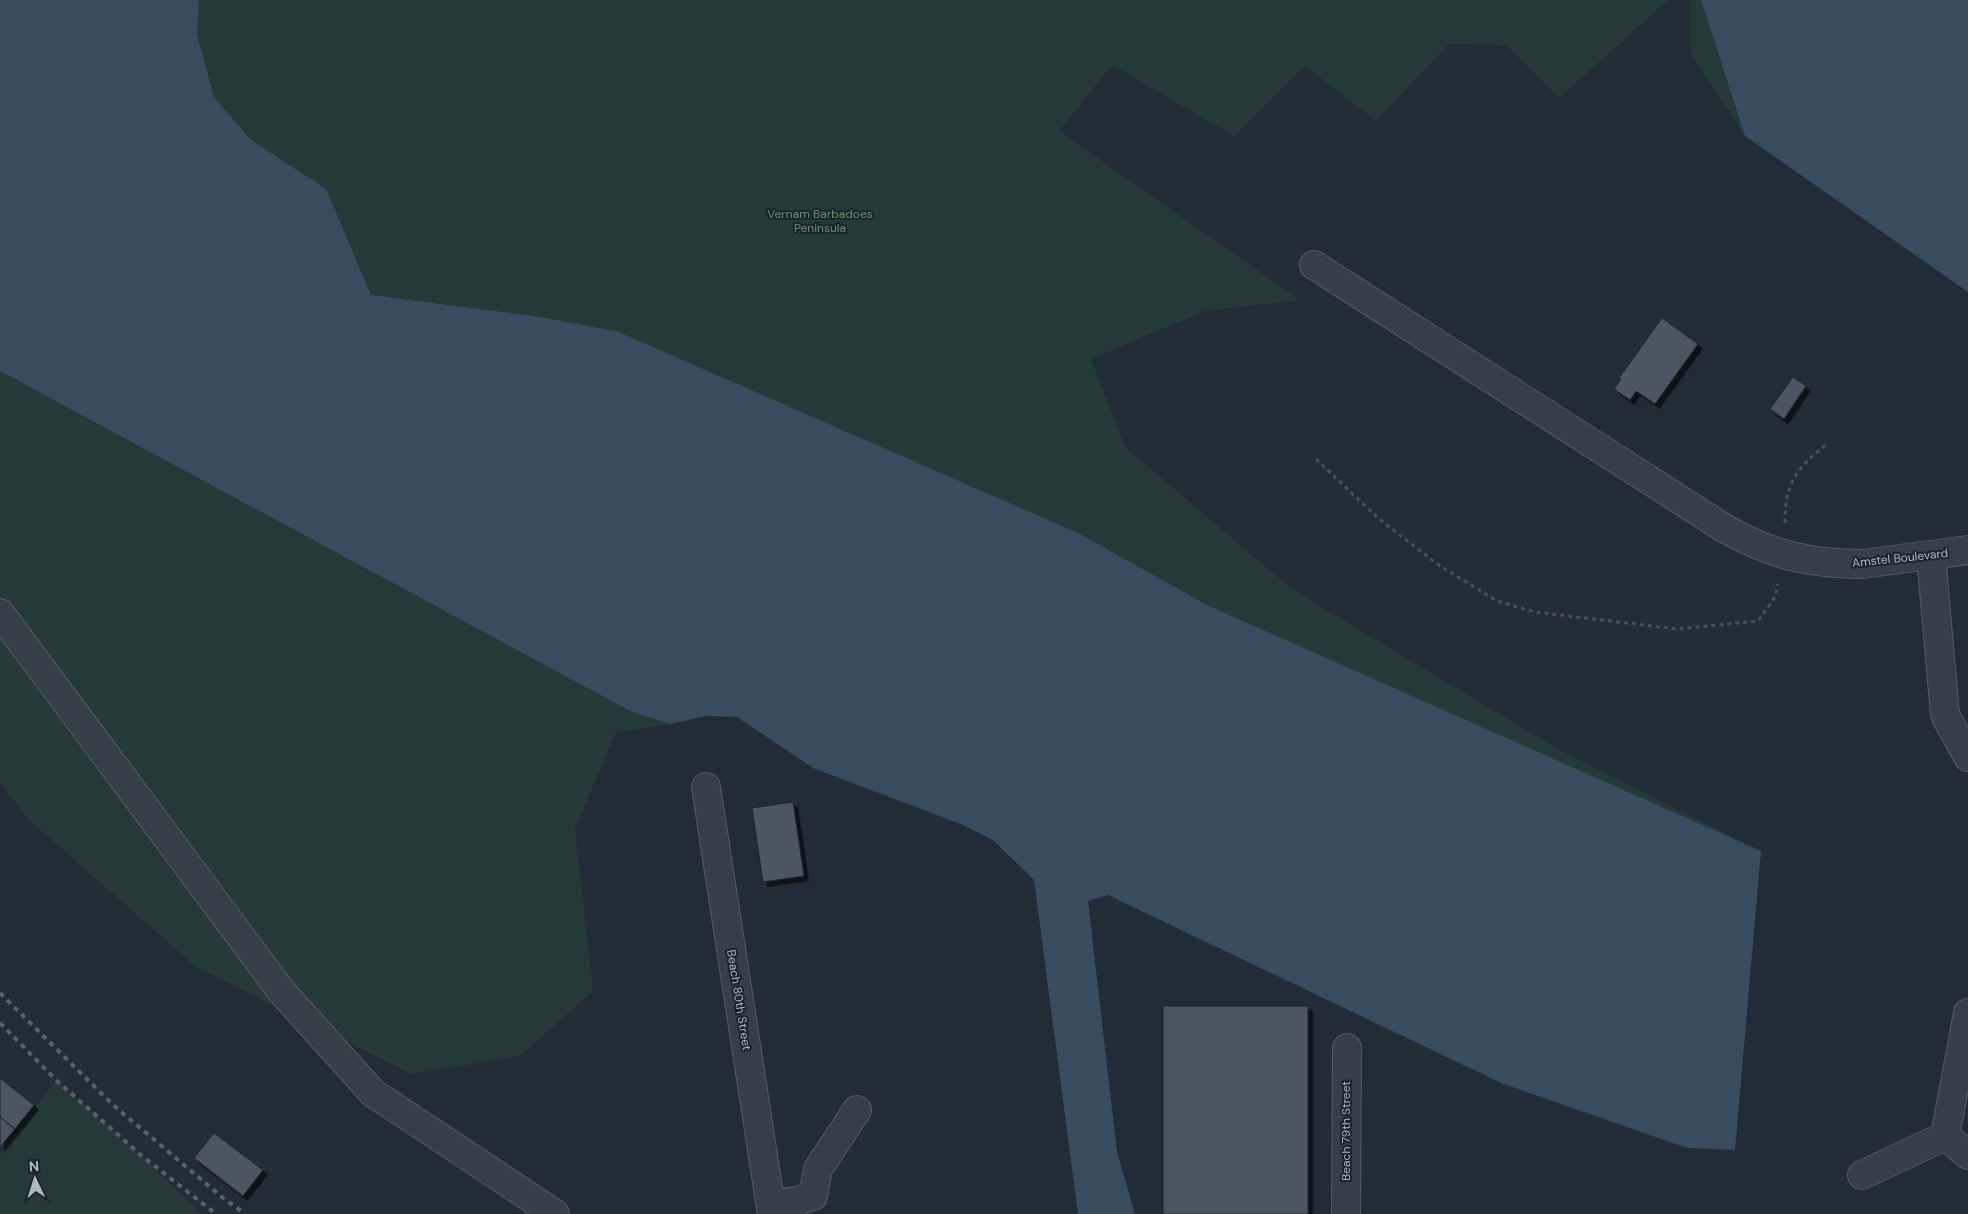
<svg xmlns="http://www.w3.org/2000/svg" width="1968" height="1214" viewBox="0 0 1968 1214" font-family="'DM Sans',sans-serif">
	<style>
		.green { fill: #253938 }
		.water { fill: #394b5f }
		.building { fill: #4b5762; stroke: #1d252e; filter: url(#shadow) }
		.lines { fill: none; stroke-linecap: round; stroke-linejoin: round }
		.minor-casing { stroke: #535c65; stroke-width: 30 }
		.path { stroke: #425455; stroke-width: 3; stroke-dasharray: 4 4; stroke-linecap: butt }
		.minor { stroke: #363e47; stroke-width: 28 }
		.rail { stroke: #58626e; stroke-width: 4; stroke-dasharray: 5 5; stroke-linecap: butt }
		.labels { text-anchor: middle; stroke-width: 4; stroke-linejoin: round; paint-order: stroke }
		.park-label { font-size: 12px; fill: #6a9270; stroke: #1b232c }
		.street-label { font-size: 12px; fill: #b0b9c3; stroke: #1b232c }
	</style>
	<defs>
		<filter id="shadow"><feDropShadow dx="4.5" dy="4.5" stdDeviation="0" flood-color="#0009"/></filter>
	</defs>
	<rect width="100%" height="100%" fill="#222c36"/>
	<path class="green" d="M157,0H1668L1559,98L1506,45L1449,44L1376,121L1305,66L1234,136L1112,65L1059,131L1300,300L1205,311L1091,359L1125,447L1292,589L1554,747L1761,851L1637,796L366,331L153,3Z
		M1691,0H1701L1745,136L1691,54Z
		M0,371L630,711L670,724L616,732L575,829L593,991L520,1056L412,1074L196,967L27,818L0,782Z
		M56,1080L142,1156L202,1214H0V1155Z"/>
	<path class="water" d="M0,0H199L197,35L214,97L251,140L326,189L371,295L534,316L616,331L1078,533L1209,606L1761,851L1735,1150L1687,1148L1501,1083L1108,895L1088,901L1117,1152L1135,1214H1078L1034,880L993,840L963,825L813,768L737,717L706,716L670,724L630,711L0,371Z
		M1701,0H1968V292L1745,136Z"/>
	<path class="building" d="M1662,318L1698,344L1655,404L1636,391L1630,400L1614,389L1621,379L1619,378Z
		M1793,377L1806,386L1784,419L1770,409Z
		M793,802L804,876L763,882L752,808Z
		M1163,1006H1308V1214H1163Z
		M0,1078L34,1105L15,1129L0,1117Z
		M0,1117L15,1129L0,1147Z
		M214,1133L263,1170L243,1196L194,1158Z"/>
	<g class="lines">
		<defs>
			<path id="minor" d="M1314,265L1724,528C1769,554 1809,564 1862,564L1968,550
				M1931,555L1945,715L1968,757
				M0,613L282,992L373,1093L555,1214
				M706,787L772,1214
				M1945,1136L1968,1155
				M1862,1175L1945,1136L1968,1013
				M771,1204L797,1201L813,1196L818,1169L857,1110
				M1346,1214L1347,1048"/>
		</defs>
		<use href="#minor" class="minor-casing"/>
		<path class="path" d="M1316,459L1379,519L1440,566L1497,601L1535,612L1677,629L1758,621L1775,597L1778,584
			M1785,523C1785,481 1797,468 1828,443"/>
		<use href="#minor" class="minor"/>
		<path class="rail" d="M0,993L112,1104L223,1198L245,1214
			M0,1023L56,1080L142,1156L216,1214"/>
	</g>
	<g class="labels">
		<g class="park-label">
			<text x="820" y="218">Vernam Barbadoes<tspan x="820" dy="14">Peninsula</tspan></text>
		</g>
		<g class="street-label">
			<text transform="translate(1900 558) rotate(-6)" y="4">Amstel Boulevard</text>
			<text transform="translate(739 1000) rotate(81)" y="4">Beach 80th Street</text>
			<text transform="translate(1346 1131) rotate(-90)" y="4">Beach 79th Street</text>
		</g>
	</g>
	<g transform="translate(35 1179) rotate(356)" stroke="#1b232c" stroke-width="4" paint-order="stroke">
	<path d="M0-4L9 19L0 12L-9 19Z" fill="#b0b9c3"/>
	<text y="-8" font-size="14" font-weight="bold" text-anchor="middle" fill="#b0b9c3">N</text>
	</g>
</svg>
